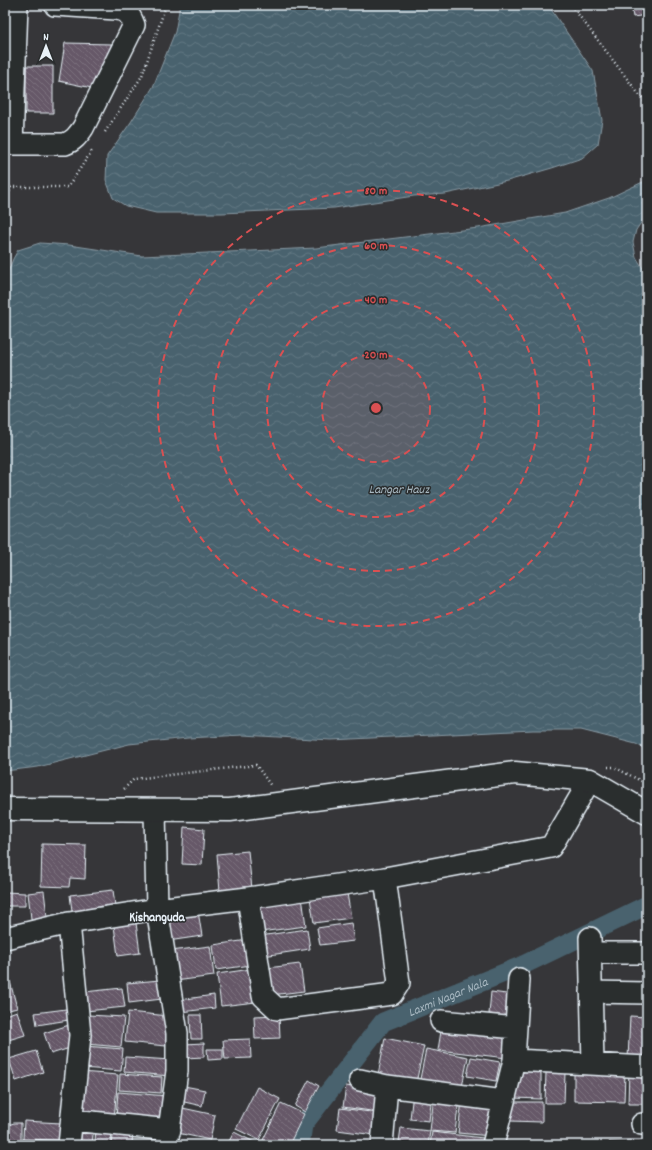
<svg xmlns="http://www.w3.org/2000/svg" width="652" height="1150" viewBox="0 0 652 1150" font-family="Dekko,sans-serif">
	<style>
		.water { fill: url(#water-waves); stroke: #899ba5 }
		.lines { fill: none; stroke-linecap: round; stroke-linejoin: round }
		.canal { stroke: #49626e; stroke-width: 19 }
		.building { fill: url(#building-back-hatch); stroke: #e8f1f8 }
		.street-casing { stroke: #e8f1f8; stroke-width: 24 }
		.secondary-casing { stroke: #e8f1f8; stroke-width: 25 }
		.path { stroke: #e8f1f8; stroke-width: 2.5; stroke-dasharray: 1 3; stroke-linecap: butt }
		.street { stroke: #2a2d2e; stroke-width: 21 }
		.secondary { stroke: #2a2d2e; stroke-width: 22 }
		.ring { fill: none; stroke: #da5052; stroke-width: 2; stroke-dasharray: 7 5 }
		.labels { text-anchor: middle; stroke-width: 3; stroke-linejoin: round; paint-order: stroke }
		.water-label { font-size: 13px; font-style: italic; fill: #a8b8c1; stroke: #2a2d2e }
		.neighbourhood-label { font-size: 13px; font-weight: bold; fill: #e8f1f8; stroke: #2a2d2e }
		.centre { fill: #da5052; stroke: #2a2d2e; stroke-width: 2 }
		.ring-label { font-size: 12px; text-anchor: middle; font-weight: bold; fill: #da5052; stroke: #2a2d2e; stroke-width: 3; stroke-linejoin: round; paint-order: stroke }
	</style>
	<defs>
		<pattern id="water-waves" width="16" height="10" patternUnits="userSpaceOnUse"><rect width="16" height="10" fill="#49626e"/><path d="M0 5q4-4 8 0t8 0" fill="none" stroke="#637983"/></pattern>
		<pattern id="building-back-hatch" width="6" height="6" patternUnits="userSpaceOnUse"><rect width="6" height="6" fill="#665967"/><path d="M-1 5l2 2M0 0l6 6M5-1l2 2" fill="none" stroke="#7c717e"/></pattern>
	</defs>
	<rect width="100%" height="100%" fill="#363639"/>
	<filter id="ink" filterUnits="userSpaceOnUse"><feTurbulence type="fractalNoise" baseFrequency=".025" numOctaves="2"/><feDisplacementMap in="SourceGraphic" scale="8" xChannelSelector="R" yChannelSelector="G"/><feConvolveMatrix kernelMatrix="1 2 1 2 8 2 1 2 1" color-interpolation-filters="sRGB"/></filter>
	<g filter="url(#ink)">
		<path class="water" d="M180,5H548L593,71L602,120L598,144L582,158L552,168L507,181L445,194L414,196L334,208L222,213H156L126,206L113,198L106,180L107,156L131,122L153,87L175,32Z
			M647,180V214L636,230L633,242L636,257L647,275V750L636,744L581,730H533L331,740L243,735L188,738L129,744L38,767L5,771V280L13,259L18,250L40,243L69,245L142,256L316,248L478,228L565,213L609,198Z"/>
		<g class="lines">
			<path class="canal" id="s1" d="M300,1145L303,1125L383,1022L521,966L647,905"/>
		</g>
		<path class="building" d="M631,5H647V15L633,17Z
			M65,43L112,44L92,88L59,81Z
			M26,66H53V113H26Z
			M184,827L204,829L202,865L182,864Z
			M42,844L86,845L85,879L70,878L69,887L41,886Z
			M248,851L252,889L220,892L217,854Z
			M113,890L116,914L73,919L70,895Z
			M44,891L48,925L32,927L28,893Z
			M5,892L25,893V906H5Z
			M347,893L351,918L314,923L310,898Z
			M302,897L306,926L260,932L256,903Z
			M198,911L202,936L168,941L165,915Z
			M136,923L140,953L118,956L114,926Z
			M351,923L354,941L320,945L317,928Z
			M307,929L310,949L263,956L260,936Z
			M248,940L251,965L216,970L213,945Z
			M210,946L214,976L175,981L171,951Z
			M300,964L304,991L271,995L267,968Z
			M251,969L256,1002L221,1006L217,974Z
			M5,970H7L17,1008L5,1011Z
			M160,980L162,999L129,1003L127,983Z
			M122,988L125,1007L86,1011L84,992Z
			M491,992L514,995L512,1017L489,1014Z
			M214,995L215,1008L181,1012L179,1000Z
			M74,1008L75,1019L37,1025L35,1013Z
			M17,1011L25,1035L5,1041V1015Z
			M128,1012L169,1016L166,1046L125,1042Z
			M88,1015L124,1017L121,1047L86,1044Z
			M190,1015H201L202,1039H191Z
			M279,1015L280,1038L255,1039L254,1016Z
			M630,1016L647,1017V1059H628Z
			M69,1025L76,1046L51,1054L44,1033Z
			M442,1025L509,1034L507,1058L438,1050Z
			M385,1038L424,1046L416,1083L378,1075Z
			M250,1039L251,1058L225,1059L223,1040Z
			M204,1043V1057L185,1058L184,1044Z
			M84,1046L123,1049L121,1071L82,1068Z
			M207,1049H223V1059L208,1060Z
			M426,1049L468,1057L461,1092L419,1084Z
			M36,1051L43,1072L16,1081L9,1059Z
			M125,1057L171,1060L170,1076L124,1072Z
			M471,1057L500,1062L496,1081L467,1076Z
			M514,1065L541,1066V1099L513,1098Z
			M629,1069L647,1070V1104H628Z
			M574,1071L625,1073L624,1102L574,1101Z
			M81,1072L118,1075L114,1119L77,1116Z
			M546,1072H565L564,1103H545Z
			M120,1074L162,1077L161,1093L119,1090Z
			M309,1080L319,1086L305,1112L295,1106Z
			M184,1086L205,1090L202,1106L180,1101Z
			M346,1086L381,1091L378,1112L343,1107Z
			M257,1087L280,1099L259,1140L236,1129Z
			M118,1092L168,1096L166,1123L116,1118Z
			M413,1092L432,1094L429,1121L410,1119Z
			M434,1096L459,1098L455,1133L430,1131Z
			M462,1100L495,1104L491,1136L458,1133Z
			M510,1102H542V1122L510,1121Z
			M281,1103L304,1114L289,1145H263L261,1144Z
			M178,1107L215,1115L210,1140L173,1132Z
			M340,1108L378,1113L375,1135L337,1130Z
			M24,1121L61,1123L60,1140L23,1139Z
			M14,1123H21V1144H5V1126Z
			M75,1124L94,1125L92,1145H73Z
			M96,1125L112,1126L111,1145H95Z
			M114,1128L133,1130L132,1145H112Z
			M401,1128L430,1131L428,1145L399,1142Z
			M234,1132L258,1144L257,1145H227Z
			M432,1132L483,1138L482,1145H430Z
			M22,1140L62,1142V1145H22Z
			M609,1142L640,1143V1145H609Z"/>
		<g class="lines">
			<defs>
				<path id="street" d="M5,144H65C74,141 78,135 83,128L134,25C130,14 127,11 116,9L55,5
					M12,144L17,5
					M155,810L157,909L177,1033V1071L167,1145
					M248,898L263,996L277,1009L392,994L399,983L385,878
					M69,923L80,1035L69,1145
					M5,938L69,923L157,909L248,898L385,878L551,847L590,780
					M590,938L593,1064
					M591,953H647
					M591,992L647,993
					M441,1021L516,1028
					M514,1060L647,1067
					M360,1080L387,1086L504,1101
					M72,1120L170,1130
					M642,1124H647
					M382,1145L387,1086
					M493,1145L504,1101L514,1060L519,979"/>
				<path id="secondary" d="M5,809L230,810L515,773L590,780L647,813"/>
			</defs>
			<use href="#street" class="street-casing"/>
			<use href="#secondary" class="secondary-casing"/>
			<path class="path" d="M571,5L647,105
				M105,132L142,76L166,5
				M5,207L11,187H68L93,149
				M608,767H614L647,784
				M124,789L134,779L256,765L271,786"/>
			<use href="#street" class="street"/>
			<use href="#secondary" class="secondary"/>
		</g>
	</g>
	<circle cx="376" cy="408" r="54" fill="#da5052" fill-opacity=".12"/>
	<g class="ring">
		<circle cx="376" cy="408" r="54"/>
		<circle cx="376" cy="408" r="109"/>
		<circle cx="376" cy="408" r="163"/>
		<circle cx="376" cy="408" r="218"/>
	</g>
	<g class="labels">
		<g class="water-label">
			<text x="399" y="493">Langar Hauz</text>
			<text dy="5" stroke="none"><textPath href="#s1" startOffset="220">Laxmi Nagar Nala</textPath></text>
		</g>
		<g class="neighbourhood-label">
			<text x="157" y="921">Kishanguda</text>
		</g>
	</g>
	<circle cx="376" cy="408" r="6" class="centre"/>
	<g class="ring-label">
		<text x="376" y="194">80 m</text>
		<text x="376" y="249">60 m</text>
		<text x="376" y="303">40 m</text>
		<text x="376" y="358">20 m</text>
	</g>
	<rect width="652" height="1150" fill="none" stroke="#2a2d2e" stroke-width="20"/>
	<rect x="10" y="10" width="632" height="1130" fill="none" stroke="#e8f1f8" stroke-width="1.5" filter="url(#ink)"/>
	<g transform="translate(46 46)" stroke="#2a2d2e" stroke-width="3" paint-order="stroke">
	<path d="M0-3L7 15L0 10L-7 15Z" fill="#e8f1f8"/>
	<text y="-6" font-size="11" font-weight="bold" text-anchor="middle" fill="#e8f1f8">N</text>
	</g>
</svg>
